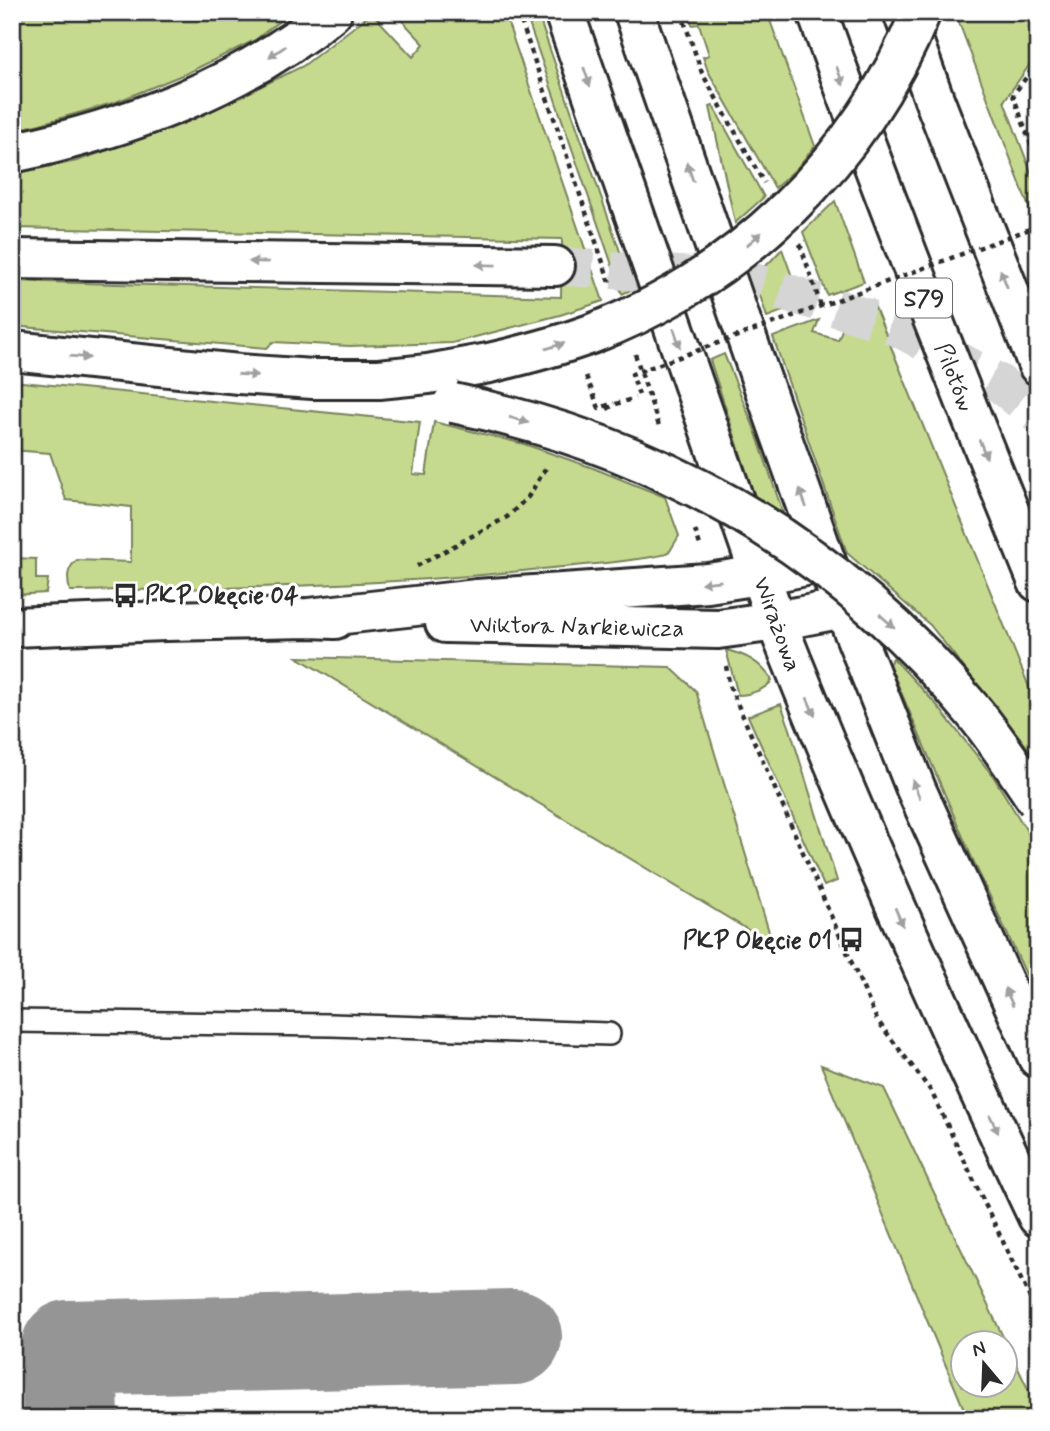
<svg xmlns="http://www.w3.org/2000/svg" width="1050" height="1431" viewBox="0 0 1050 1431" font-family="Mynerve,sans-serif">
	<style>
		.green { fill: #c6da8f; stroke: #78825d; stroke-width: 2; fill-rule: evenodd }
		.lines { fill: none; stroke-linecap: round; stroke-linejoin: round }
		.taxiway { stroke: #959595; stroke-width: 96 }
		.motorway-tunnel { stroke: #d5d5d5; stroke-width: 38; stroke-dasharray: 38 19; stroke-linecap: butt }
		.service-casing { stroke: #2b2b2b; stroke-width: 26 }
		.tertiary-casing { stroke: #2b2b2b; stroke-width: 44 }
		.secondary-casing { stroke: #2b2b2b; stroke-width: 44 }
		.motorway-casing { stroke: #2b2b2b; stroke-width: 44 }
		.path { stroke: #2b2b2b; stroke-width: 4.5; stroke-dasharray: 5 5; stroke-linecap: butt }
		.service { stroke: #fff; stroke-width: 21 }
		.tertiary { stroke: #fff; stroke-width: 38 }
		.secondary { stroke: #fff; stroke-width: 38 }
		.motorway { stroke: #fff; stroke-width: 38 }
		.motorway-bridge-casing { stroke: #2b2b2b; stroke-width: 44; stroke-linecap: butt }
		.path-bridge { stroke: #2b2b2b; stroke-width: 4.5; stroke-dasharray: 5 5; stroke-linecap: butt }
		.motorway-bridge { stroke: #fff; stroke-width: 38 }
		.oneway { fill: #a0a0a0 }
		.labels { text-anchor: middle; stroke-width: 6; stroke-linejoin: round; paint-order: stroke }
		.shield { fill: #fff; stroke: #6b6b6b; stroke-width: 2 }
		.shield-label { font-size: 23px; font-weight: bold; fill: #2b2b2b }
		.street-label { font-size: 24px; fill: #2b2b2b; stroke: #fff }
		.poi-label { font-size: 24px; font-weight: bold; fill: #2b2b2b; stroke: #fff; text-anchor: start }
	</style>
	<rect width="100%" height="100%" fill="#fff"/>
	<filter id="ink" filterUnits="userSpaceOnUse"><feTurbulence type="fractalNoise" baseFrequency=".0143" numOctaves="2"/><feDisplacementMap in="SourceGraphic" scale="14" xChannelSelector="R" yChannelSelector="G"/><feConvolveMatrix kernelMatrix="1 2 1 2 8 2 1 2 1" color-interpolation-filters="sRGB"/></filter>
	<g filter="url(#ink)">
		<path class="green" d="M12,12H291L255,40L187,73L116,102L40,124L12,131Z
			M394,12H504L603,301L560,315L452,343L349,346L273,342L267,348L12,326V281L561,297L562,239L12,228V174L77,161L190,121L303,66L372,13L413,57L424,44Z
			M525,12H537L633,289L622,294Z
			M688,12H767L815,146L797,168L775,188L708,71L703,57L709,55L699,24L692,25Z
			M955,12H1038V53L1004,101L1038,191V217L1033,218Z
			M713,106L764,197L735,223L710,107Z
			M835,201L864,282L827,295L803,232Z
			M782,249L802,304L767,317L753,274L769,263Z
			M872,300L1038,709V763L1029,749L930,625L847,553L773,337L819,320L814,333L838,340L850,309Z
			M724,354L755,430L784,516L755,498L710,360Z
			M12,381L420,422L413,474L426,475L434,422L524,444L593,468L665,497L679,536L670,551L662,555C623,563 581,565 541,569C385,586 227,588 70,591C67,579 66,569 77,560L131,562V507L66,500L50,453L12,450Z
			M12,558L36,559V579H48L46,593L12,595Z
			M726,650C747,655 760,662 772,680C767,689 750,695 738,695Z
			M297,657L670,667L696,691L773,945Z
			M893,658L935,703L993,776L1038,849V1000L972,858L889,664Z
			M781,704L790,729L837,881L824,886L748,716Z
			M821,1065L884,1088L1038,1410V1419H968ZM962,1344H1004V1386H962Z"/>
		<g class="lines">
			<path class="taxiway" d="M71,1419L69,1348L514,1337"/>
			<path class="motorway-tunnel" d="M555,266L747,280L897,327L999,383L1038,415"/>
			<defs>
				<path id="service" d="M12,1021L331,1025L609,1034"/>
				<path id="tertiary" d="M564,12L776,621
					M634,12L760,376L826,562"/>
				<path id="secondary" d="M309,618L477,599L708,583L760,575L826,562L916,789L1038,1058
					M776,621C856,823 945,1021 1038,1217
					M445,623L718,629L776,621L844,608
					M12,627L165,621L309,618L335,619"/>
				<path id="motorway" d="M817,12C886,204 961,393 1038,582
					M903,12L934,99L1038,365
					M12,153C128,128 240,88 332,12
					M12,259L555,266
					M12,351L239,374L313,379H379L428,374L489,363"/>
			</defs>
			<use href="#service" class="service-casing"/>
			<use href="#tertiary" class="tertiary-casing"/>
			<use href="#secondary" class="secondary-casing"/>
			<use href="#motorway" class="motorway-casing"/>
			<path class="path" d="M518,12L611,286
				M681,12L702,73L764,183
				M1038,62L1013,95L1038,164
				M800,244L821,306
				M635,354L660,429
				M586,376L599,408L614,403
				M607,409L616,404L635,398
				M695,530L701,548
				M417,566L507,517L528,497L548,465
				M726,666L730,687L877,1020L931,1091L1038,1315"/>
			<use href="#service" class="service"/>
			<use href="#tertiary" class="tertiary"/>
			<use href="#secondary" class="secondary"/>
			<use href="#motorway" class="motorway"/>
			<defs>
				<path id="motorway-bridge" d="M489,363C524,355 558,346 591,334C740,277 861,160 921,12
					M453,403C661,446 837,547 973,711C997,740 1017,771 1038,802"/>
			</defs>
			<use href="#motorway-bridge" class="motorway-bridge-casing"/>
			<path class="path-bridge" d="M639,395L632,374L821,306L1038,226"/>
			<use href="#motorway-bridge" class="motorway-bridge"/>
		</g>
		<defs><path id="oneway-solid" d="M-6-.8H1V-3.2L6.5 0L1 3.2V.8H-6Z" transform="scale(1.75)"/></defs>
		<g class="oneway">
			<use href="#oneway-solid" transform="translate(277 52) rotate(146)"/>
			<use href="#oneway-solid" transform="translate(840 76) rotate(70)"/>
			<use href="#oneway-solid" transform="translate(587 77) rotate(71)"/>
			<use href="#oneway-solid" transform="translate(690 172) rotate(-109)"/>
			<use href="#oneway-solid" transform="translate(754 239) rotate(-41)"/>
			<use href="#oneway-solid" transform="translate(259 262) rotate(-179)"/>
			<use href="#oneway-solid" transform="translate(486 265) rotate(-179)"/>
			<use href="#oneway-solid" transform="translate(1004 279) rotate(-111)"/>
			<use href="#oneway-solid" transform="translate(677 338) rotate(71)"/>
			<use href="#oneway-solid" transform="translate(555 346) rotate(-17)"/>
			<use href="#oneway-solid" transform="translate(80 357) rotate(5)"/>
			<use href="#oneway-solid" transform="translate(248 375) rotate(4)"/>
			<use href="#oneway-solid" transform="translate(519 420) rotate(16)"/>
			<use href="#oneway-solid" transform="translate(983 449) rotate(68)"/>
			<use href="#oneway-solid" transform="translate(803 498) rotate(-110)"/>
			<use href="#oneway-solid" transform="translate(711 582) rotate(174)"/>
			<use href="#oneway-solid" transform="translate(887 621) rotate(42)"/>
			<use href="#oneway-solid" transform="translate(811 707) rotate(67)"/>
			<use href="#oneway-solid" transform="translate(916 789) rotate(-112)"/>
			<use href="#oneway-solid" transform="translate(899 917) rotate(67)"/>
			<use href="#oneway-solid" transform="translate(1009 997) rotate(-114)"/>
			<use href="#oneway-solid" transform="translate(994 1124) rotate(65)"/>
		</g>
	</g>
	<defs>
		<symbol id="bus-bare" viewBox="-9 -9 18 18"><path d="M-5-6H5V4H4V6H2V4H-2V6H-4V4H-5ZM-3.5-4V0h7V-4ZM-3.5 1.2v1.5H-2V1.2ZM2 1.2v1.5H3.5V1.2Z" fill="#2b2b2b" stroke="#fff" stroke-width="2.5" paint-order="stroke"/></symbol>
	</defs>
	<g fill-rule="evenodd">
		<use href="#bus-bare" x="108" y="578" width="35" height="35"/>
		<use href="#bus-bare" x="834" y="922" width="35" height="35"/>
	</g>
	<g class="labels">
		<rect class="shield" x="896" y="278.5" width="56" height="39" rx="5"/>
		<g class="shield-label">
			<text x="924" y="306">S79</text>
		</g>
		<g class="street-label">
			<text transform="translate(955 377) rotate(69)" y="8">Pilotów</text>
			<text transform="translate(778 624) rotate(70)" y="8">Wirażowa</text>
			<text transform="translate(577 626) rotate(1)" y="8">Wiktora Narkiewicza</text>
		</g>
		<g class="poi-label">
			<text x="145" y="603">PKP Okęcie 04</text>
			<text x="832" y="948" text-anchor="end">PKP Okęcie 01</text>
		</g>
	</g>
	<rect width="1050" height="1431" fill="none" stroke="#fff" stroke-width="42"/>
	<rect x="21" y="21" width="1008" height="1389" fill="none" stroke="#2b2b2b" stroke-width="2.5" filter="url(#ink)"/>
	<g transform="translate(984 1364) rotate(341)"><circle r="33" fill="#ffffff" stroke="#aaaaaa" stroke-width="2"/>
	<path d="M0-5L12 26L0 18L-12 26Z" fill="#2b2b2b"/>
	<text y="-10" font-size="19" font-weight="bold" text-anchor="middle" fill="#2b2b2b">N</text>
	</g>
</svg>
